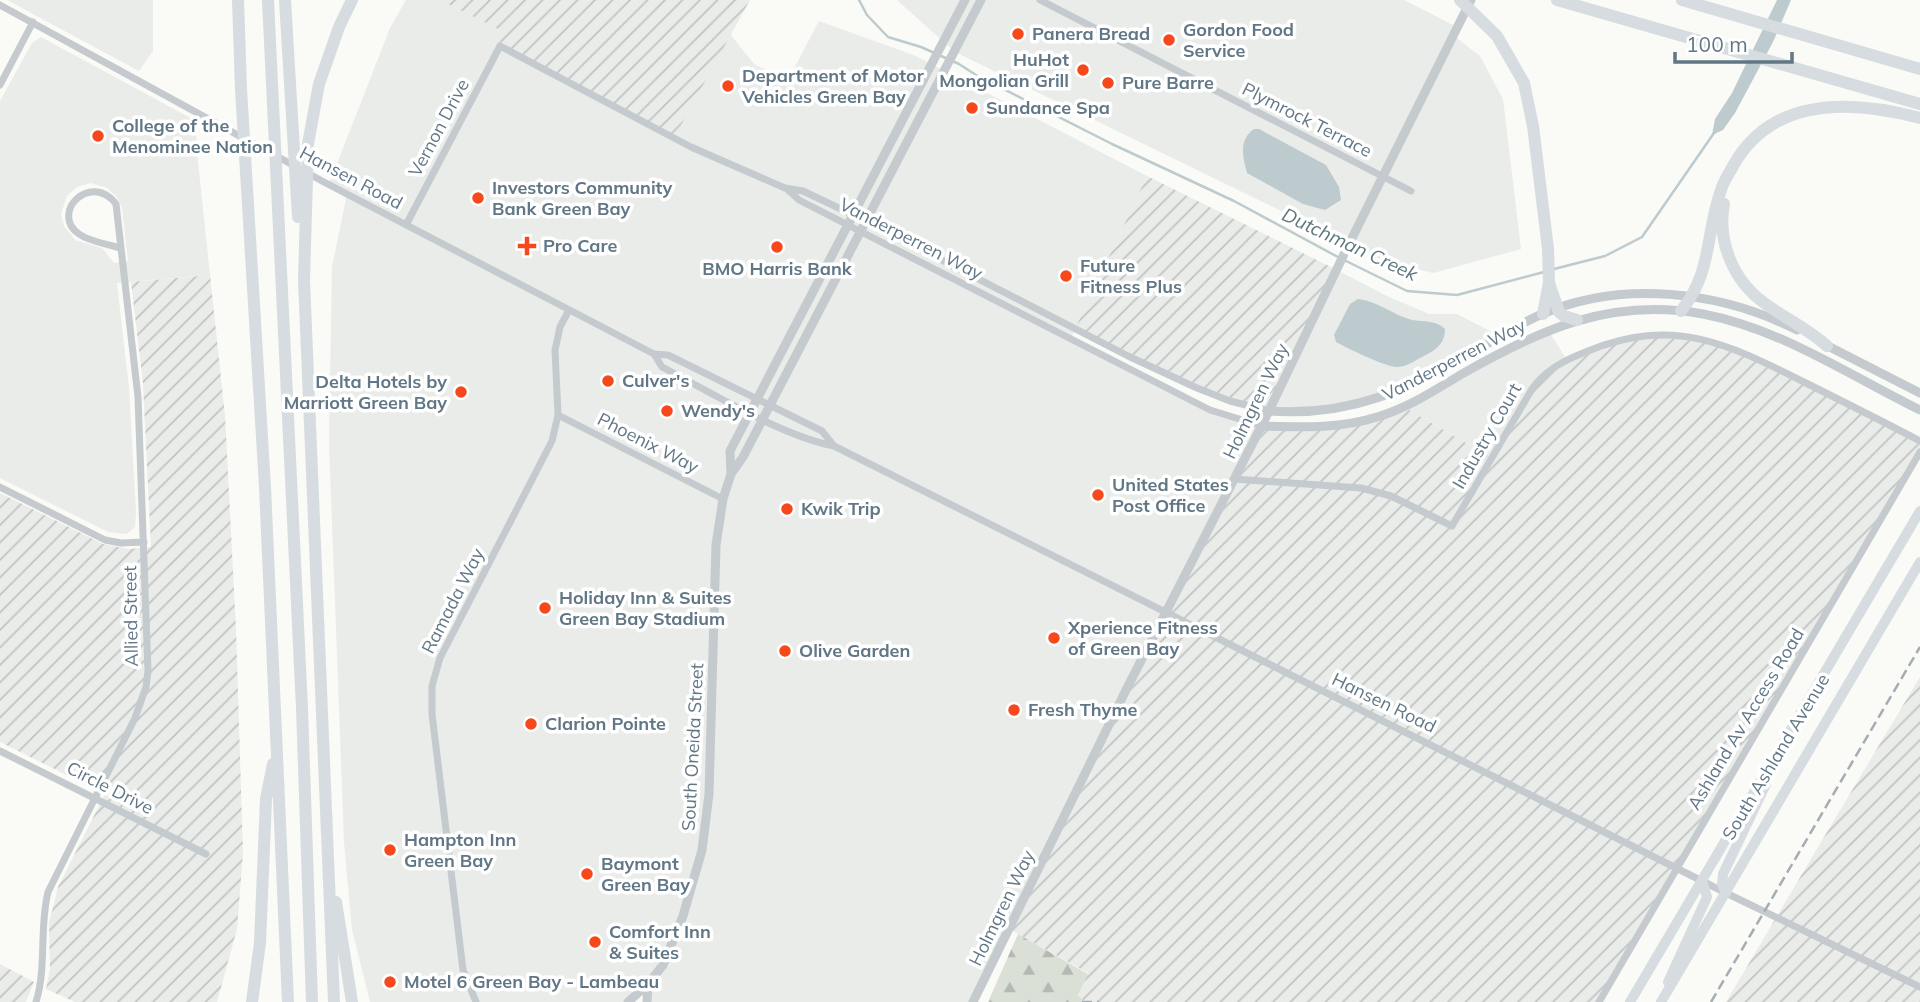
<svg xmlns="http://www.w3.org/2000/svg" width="1920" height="1002" viewBox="0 0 1920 1002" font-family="Mulish,sans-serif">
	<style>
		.built { fill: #eaecea; fill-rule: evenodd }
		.industrial { fill: url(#industrial-furrows) }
		.forest { fill: url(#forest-firs) }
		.water { fill: #bdcace }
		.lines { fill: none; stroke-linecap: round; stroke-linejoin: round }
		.stream { stroke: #bdcace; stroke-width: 2.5 }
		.minor { stroke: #c4cacd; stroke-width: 7 }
		.tertiary { stroke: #c4cacd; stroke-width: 9 }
		.secondary { stroke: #d6dcdf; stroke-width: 10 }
		.motorway { stroke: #d6dcdf; stroke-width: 12 }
		.rail { stroke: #a4adb3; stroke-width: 2.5; stroke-dasharray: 10 5; stroke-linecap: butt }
		.poi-dot { fill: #f6481b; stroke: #fff; stroke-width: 2.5 }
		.labels { text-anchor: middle; stroke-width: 7; stroke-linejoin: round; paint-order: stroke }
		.poi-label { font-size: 18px; font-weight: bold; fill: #617786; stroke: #fff; text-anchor: start }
		.street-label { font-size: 18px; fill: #617786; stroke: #fff }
		.water-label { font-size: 19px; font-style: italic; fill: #5d767e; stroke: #fff }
	</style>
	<defs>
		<pattern id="industrial-furrows" width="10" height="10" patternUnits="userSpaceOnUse" patternTransform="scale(1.75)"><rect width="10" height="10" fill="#eaecea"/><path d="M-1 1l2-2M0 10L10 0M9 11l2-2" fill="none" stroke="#c1c4c3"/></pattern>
		<pattern id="forest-firs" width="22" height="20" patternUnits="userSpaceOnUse" patternTransform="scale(1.75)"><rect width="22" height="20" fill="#dae0d6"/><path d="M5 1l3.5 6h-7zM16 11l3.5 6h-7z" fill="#b4bab3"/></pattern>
	</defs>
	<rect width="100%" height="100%" fill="#fafaf7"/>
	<path class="built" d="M7,0H153V51L139,71Z
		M406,0H440L498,29L500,46L674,137L730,34L755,65L788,80L819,21L916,56L1147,176L1071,338L1210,410L1262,426L973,1002H647L648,985L628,1002H370L352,930L344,842L329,443L332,267L347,194L329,184L390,28Z
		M897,0H1404L1457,27L1453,35L1480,56L1503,99L1521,249L1433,273L1384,261L955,52Z
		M41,37L196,121L197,152L210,275L117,283L129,388L136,512L135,527L127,534L108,532L0,478V101L32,43ZM91,183L107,188L116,196L122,207L128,261L114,263L102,248L75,240L64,226L61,214L67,196L77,187Z
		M1337,270L1387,296L1429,314H1457L1500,336L1476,351L1358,404L1269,411Z
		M1548,330L1567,360L1492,458L1404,407Z"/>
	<path class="industrial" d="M440,0H750L674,138L500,46L498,29Z
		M1147,176L1337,270L1269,411L1230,401L1075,329Z
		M210,275L225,416L236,629L243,853L237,929L217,1002H75L46,989L50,969L49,923L58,887L105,794L0,742V493L103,544L128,549L151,547L143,384L131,282Z
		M1662,335L1722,343L1920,441V452L1599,1002H1085L1078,995L1088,973L1009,929L1262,426L1347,425L1404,407L1492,458L1539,378L1602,346Z
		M1920,677V1002H1726L1821,842Z
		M0,964L34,982L26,1002H0Z"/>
	<path class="forest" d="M1018,934L1088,974L1078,995L1085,1002H988Z"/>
	<path class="water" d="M1777,0H1791L1773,42L1735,113L1723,130L1712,135L1715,119L1732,93Z
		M1254,129H1259L1326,165L1339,187L1341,200L1325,210L1303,204L1247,173C1243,158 1238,140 1254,129Z
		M1358,299C1378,301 1393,315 1412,320C1424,322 1436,320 1445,329C1445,345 1434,351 1422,357C1414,361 1406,367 1397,367C1386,367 1347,348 1336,342L1334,335L1350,304Z"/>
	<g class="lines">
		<path class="stream" d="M859,0L867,15L888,37L921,47L959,64L976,75L1112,144L1234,201L1338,257
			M1344,260L1407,291L1457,295L1544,272
			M1554,269L1605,256L1642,237L1714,133"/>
		<path class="minor" d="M1040,0L1411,191
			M0,5L322,181L654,354L668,355L822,431L834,446
			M0,85L33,22
			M787,189L799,200L1210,410L1262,426
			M406,225L500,46L691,147L785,188L803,191L866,221L1128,356L1197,388L1230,401L1269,411
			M654,354L662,367C711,392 781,436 834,446L1726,893L1920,987
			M558,415L723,499
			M1234,479L1361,488L1391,496L1452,526L1532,389C1546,369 1565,360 1588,351C1675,316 1728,344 1806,383C1844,402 1882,421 1920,441
			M0,487L105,540L121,543L144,542
			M0,751L206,854
			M36,1002C47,966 39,929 48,892L135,718L146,687L148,671L138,397L116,204C91,171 49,213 79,234C90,242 108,244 120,248
			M476,1002L463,970L432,714V686L440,658L552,441L558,415L555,350L560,327L569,310
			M1599,1002L1920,452"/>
		<path class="tertiary" d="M1822,343L1920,393
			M1269,411C1350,417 1407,390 1475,351C1496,339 1517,325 1540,315C1621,279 1720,291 1797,330
			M1262,426C1301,427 1339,429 1377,417C1408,408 1435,390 1462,374C1539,330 1611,297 1703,314C1781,329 1849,375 1920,410
			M731,474L743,457L981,0
			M628,1002L648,984L663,965L683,916L702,850L709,794L716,545L723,499L731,474L730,451L965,0
			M647,1002L648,984
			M973,1002L1126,690L1266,417L1346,250L1471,0"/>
		<path class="secondary" d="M1726,893L1722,884L1723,874L1766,784
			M1668,982L1707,897L1702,880
			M1630,1002L1920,511
			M1661,1002L1920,562"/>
		<path class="motorway" d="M238,0L241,89L265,487L288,1002
			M268,0L302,708L312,1002
			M285,0L298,217
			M1460,0L1497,36L1524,83L1533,126L1548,249L1549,283L1559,312L1564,316L1577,320
			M1557,0L1920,104
			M1682,0L1920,69
			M1724,204C1717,241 1733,280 1763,302C1784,318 1807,328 1827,346
			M1681,311C1713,271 1705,235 1721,190C1723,182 1729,174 1733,166C1772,96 1852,100 1920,118
			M1543,314L1549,283
			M336,902L352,1002
			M252,1002L260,943L266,799L273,764
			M334,1002L304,280L308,144L319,84L339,27L352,0"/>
		<path class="rail" d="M1082,1002H1099
			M1711,1002L1920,647"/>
	</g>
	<g class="poi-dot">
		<circle cx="1018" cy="34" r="7"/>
		<circle cx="1169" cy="40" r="7"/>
		<circle cx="1083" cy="70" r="7"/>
		<circle cx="1108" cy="83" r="7"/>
		<circle cx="728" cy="86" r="7"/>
		<circle cx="972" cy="108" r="7"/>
		<circle cx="98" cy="136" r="7"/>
		<circle cx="478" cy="198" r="7"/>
		<path d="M523.5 235.5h7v7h7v7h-7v7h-7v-7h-7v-7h7z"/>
		<circle cx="777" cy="247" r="7"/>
		<circle cx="1066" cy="276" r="7"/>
		<circle cx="608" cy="381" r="7"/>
		<circle cx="461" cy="392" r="7"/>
		<circle cx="667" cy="411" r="7"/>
		<circle cx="1098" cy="495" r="7"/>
		<circle cx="787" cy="509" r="7"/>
		<circle cx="545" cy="608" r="7"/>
		<circle cx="1054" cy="638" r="7"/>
		<circle cx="785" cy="651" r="7"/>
		<circle cx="1014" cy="710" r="7"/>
		<circle cx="531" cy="724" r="7"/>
		<circle cx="390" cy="850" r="7"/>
		<circle cx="587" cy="874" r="7"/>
		<circle cx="595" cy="942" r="7"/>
		<circle cx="390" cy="982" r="7"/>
	</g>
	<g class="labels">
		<g class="poi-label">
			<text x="1183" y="36">Gordon Food<tspan x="1183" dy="21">Service</tspan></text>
			<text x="1032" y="40">Panera Bread</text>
			<text x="1069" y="66" text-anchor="end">HuHot<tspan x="1069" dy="21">Mongolian Grill</tspan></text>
			<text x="742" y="82">Department of Motor<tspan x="742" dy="21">Vehicles Green Bay</tspan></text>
			<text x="1122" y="89">Pure Barre</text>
			<text x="986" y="114">Sundance Spa</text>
			<text x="112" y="132">College of the<tspan x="112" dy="21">Menominee Nation</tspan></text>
			<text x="492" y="194">Investors Community<tspan x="492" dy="21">Bank Green Bay</tspan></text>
			<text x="543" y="252">Pro Care</text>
			<text x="1080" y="272">Future<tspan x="1080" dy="21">Fitness Plus</tspan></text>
			<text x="777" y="275" text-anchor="middle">BMO Harris Bank</text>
			<text x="622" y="387">Culver's</text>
			<text x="447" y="388" text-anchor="end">Delta Hotels by<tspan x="447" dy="21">Marriott Green Bay</tspan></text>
			<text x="681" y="417">Wendy's</text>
			<text x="1112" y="491">United States<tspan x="1112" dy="21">Post Office</tspan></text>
			<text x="801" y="515">Kwik Trip</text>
			<text x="559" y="604">Holiday Inn &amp; Suites<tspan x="559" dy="21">Green Bay Stadium</tspan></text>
			<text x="1068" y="634">Xperience Fitness<tspan x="1068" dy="21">of Green Bay</tspan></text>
			<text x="799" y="657">Olive Garden</text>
			<text x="1028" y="716">Fresh Thyme</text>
			<text x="545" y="730">Clarion Pointe</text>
			<text x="404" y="846">Hampton Inn<tspan x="404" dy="21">Green Bay</tspan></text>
			<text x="601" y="870">Baymont<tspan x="601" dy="21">Green Bay</tspan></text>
			<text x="609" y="938">Comfort Inn<tspan x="609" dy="21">&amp; Suites</tspan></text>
			<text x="404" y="988">Motel 6 Green Bay - Lambeau</text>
		</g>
		<g class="street-label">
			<text transform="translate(1307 120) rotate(27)" y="6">Plymrock Terrace</text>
			<text transform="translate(439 128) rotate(-62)" y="6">Vernon Drive</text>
			<text transform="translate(351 178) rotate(28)" y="6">Hansen Road</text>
			<text transform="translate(911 239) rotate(27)" y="6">Vanderperren Way</text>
			<text transform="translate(1454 360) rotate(-27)" y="6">Vanderperren Way</text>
			<text transform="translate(1256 401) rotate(-64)" y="6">Holmgren Way</text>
			<text transform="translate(1487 436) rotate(-60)" y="6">Industry Court</text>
			<text transform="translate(648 443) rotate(27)" y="6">Phoenix Way</text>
			<text transform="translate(453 601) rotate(-63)" y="6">Ramada Way</text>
			<text transform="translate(131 616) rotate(-91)" y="6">Allied Street</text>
			<text transform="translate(1384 703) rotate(26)" y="6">Hansen Road</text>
			<text transform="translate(1746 719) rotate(-59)" y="6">Ashland Av Access Road</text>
			<text transform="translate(693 747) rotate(-87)" y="6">South Oneida Street</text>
			<text transform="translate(1776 757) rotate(-59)" y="6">South Ashland Avenue</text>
			<text transform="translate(110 788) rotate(27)" y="6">Circle Drive</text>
			<text transform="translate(1002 908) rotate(-64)" y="6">Holmgren Way</text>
		</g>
		<g class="water-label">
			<text transform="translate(1350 244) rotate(25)" y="7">Dutchman Creek</text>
		</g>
	</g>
	<path d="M1675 52v10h117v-10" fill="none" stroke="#617786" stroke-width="3.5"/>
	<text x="1686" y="52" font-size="21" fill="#617786" stroke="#ffffff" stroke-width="5" paint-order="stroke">100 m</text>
</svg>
